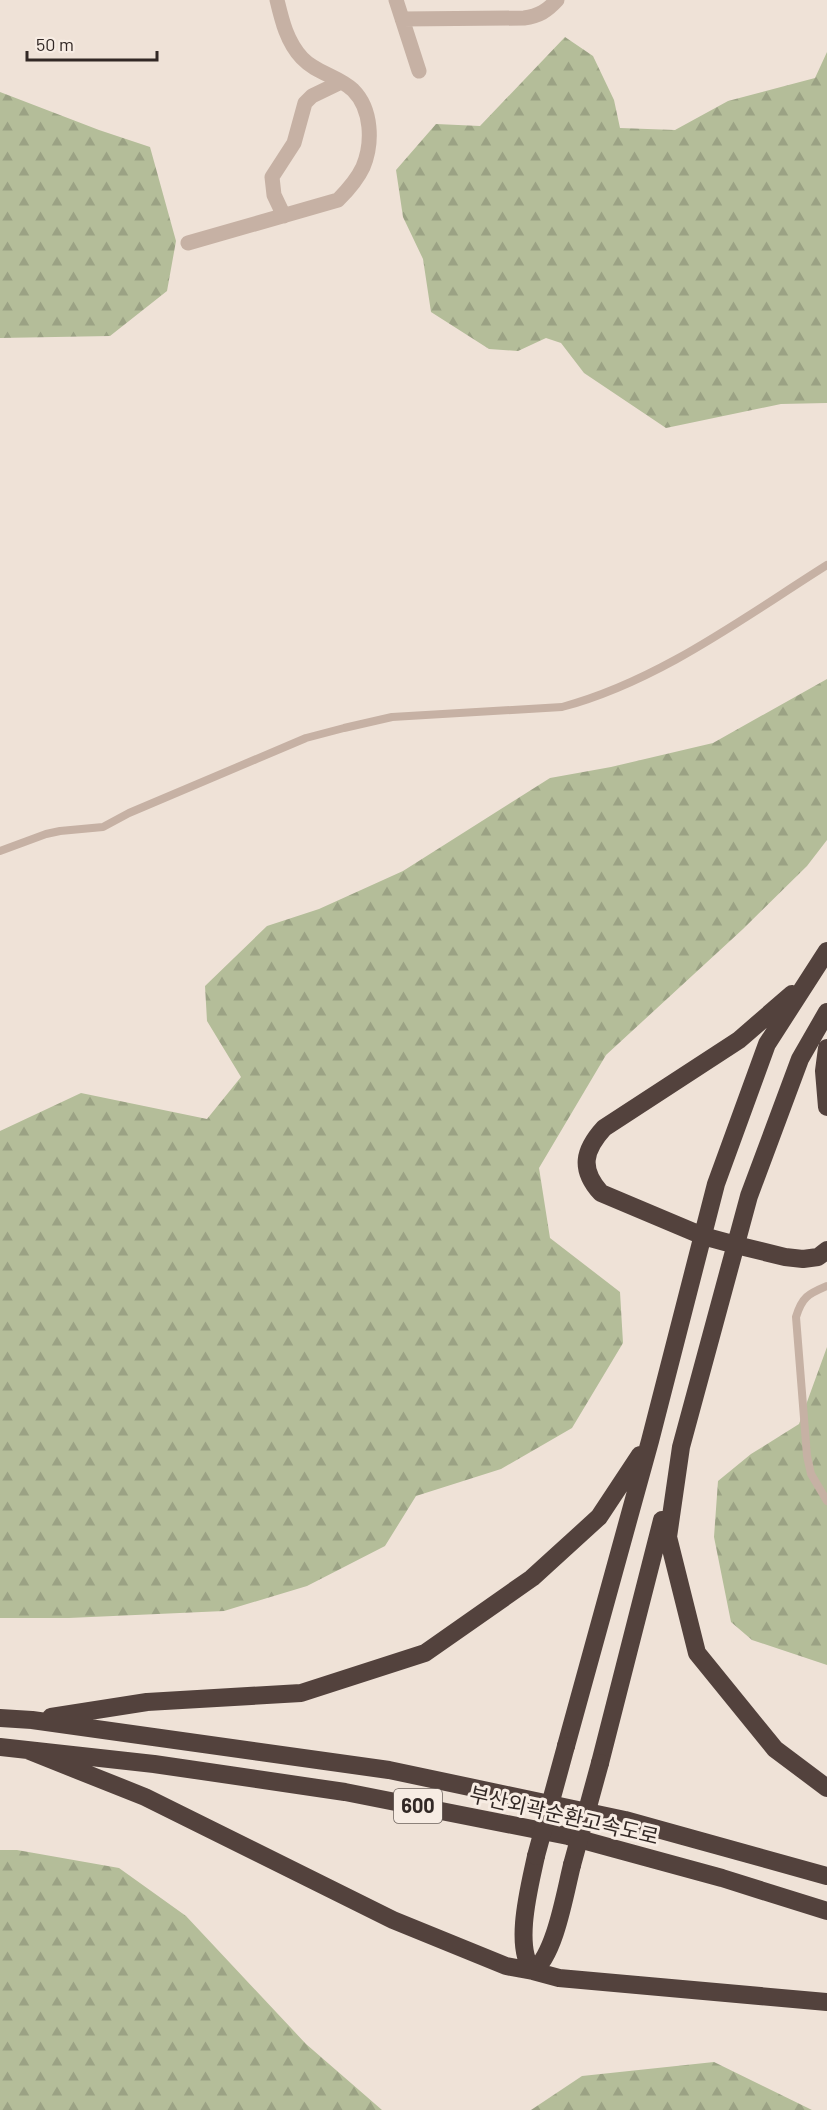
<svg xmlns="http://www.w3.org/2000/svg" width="827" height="2110" viewBox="0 0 827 2110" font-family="Barlow,'Noto Sans KR',sans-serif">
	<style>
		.forest { fill: url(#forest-firs) }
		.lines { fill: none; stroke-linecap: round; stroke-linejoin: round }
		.service { stroke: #c6b1a4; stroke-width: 8 }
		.minor { stroke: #c6b1a4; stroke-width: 15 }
		.motorway { stroke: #53423d; stroke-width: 18 }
		.motorway-bridge { stroke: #53423d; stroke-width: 18 }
		.labels { text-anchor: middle; stroke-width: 6; stroke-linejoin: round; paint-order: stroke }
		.shield { fill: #f7ece3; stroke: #6d635e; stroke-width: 1.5 }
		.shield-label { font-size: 20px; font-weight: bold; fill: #322825 }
		.street-label { font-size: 21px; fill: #322825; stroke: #f7ece3 }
	</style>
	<defs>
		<pattern id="forest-firs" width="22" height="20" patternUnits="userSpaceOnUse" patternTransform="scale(1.5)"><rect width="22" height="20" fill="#b4bd99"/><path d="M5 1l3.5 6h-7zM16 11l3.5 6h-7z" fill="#9ba284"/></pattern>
	</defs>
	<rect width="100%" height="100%" fill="#efe2d7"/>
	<path class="forest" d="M565,37L593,56L614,100L620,128L675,130L728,101L815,78L827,52V403L781,404L666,428L584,373L561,343L546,338L518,351L489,349L431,312L423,259L403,217L396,170L436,124L480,126Z
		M0,92L99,130L150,147L176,241L167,291L110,336L0,338Z
		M827,679V840L807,866L743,929L606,1055L539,1168L550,1238L620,1292L623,1343L572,1428L501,1469L416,1496L385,1546L307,1586L224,1611L69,1618H0V1131L81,1093L207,1119L241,1077L207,1021L205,986L267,926L319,909L403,871L550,778L611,767L713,743Z
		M827,1347V1665L752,1640L731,1622L714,1537L718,1481L751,1454L799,1424Z
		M0,1850H17L119,1868L186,1916L306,2044L382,2110H0Z
		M714,2062L812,2110H531L582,2076Z"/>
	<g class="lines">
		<path class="service" d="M0,851L46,834L60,831L103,827L129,813L306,738L344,728L392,717L562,707C659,681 743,618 827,565
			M827,1286C808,1294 802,1297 796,1317L807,1456L811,1474L827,1501"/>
		<path class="minor" d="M396,0L419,71
			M402,19L524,18C539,16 547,11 557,0
			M284,216L274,195L272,177L294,143L305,103L312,96L341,82
			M188,243L338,200C348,190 357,180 363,167C373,143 372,109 353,90C338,76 316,73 302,58C287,42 282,21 277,0"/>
		<path class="motorway" d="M792,994L739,1040L604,1128C584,1150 579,1169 601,1193L703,1236L736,1245L785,1257L803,1259L818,1257L827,1250
			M827,1012L800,1059L749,1196L681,1447L668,1537L697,1653L775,1749L827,1788
			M827,1048L824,1071L827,1107
			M51,1717L147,1702L301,1693L425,1653L532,1578L599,1517L640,1455
			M0,1718L32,1720L389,1770L625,1820L827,1876
			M566,1746L650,1441L716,1184L767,1044L827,951
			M0,1747L154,1764L345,1792L568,1836L722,1878L827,1911
			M27,1750L145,1797L393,1920L506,1966L533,1971L559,1978L827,2002
			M600,1763L662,1520
			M533,1971C513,1947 530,1885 536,1856
			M533,1971C555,1955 565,1893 572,1865"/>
		<path class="motorway-bridge" d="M536,1856L566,1746
			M572,1865L600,1763"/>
	</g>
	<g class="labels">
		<rect class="shield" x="394" y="1789" width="48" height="34" rx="4.5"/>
		<g class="shield-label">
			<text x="418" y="1813">600</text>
		</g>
		<g class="street-label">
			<text transform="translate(564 1816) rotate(13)" y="7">부산외곽순환고속도로</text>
		</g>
	</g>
	<path d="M27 51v9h130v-9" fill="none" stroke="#322825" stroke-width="3"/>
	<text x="36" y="51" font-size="18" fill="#322825" stroke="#f7ece3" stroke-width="4.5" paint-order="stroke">50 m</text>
</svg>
